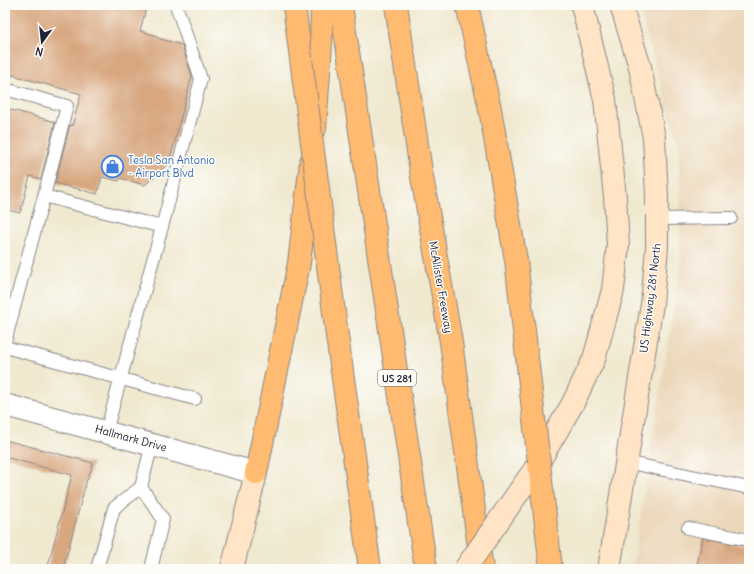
<svg xmlns="http://www.w3.org/2000/svg" width="754" height="574" viewBox="0 0 754 574" font-family="Delius,sans-serif">
	<style>
		.built { fill: #ecd7ba }
		.building { fill: #d8a780 }
		.lines { fill: none; stroke-linecap: round; stroke-linejoin: round }
		.service-casing { stroke: #898686; stroke-width: 14 }
		.minor-casing { stroke: #898686; stroke-width: 24 }
		.secondary-casing { stroke: #898686; stroke-width: 24 }
		.motorway-casing { stroke: #898686; stroke-width: 24 }
		.service { stroke: #fff; stroke-width: 12 }
		.minor { stroke: #fff; stroke-width: 22 }
		.secondary { stroke: #ffe4c6; stroke-width: 22 }
		.motorway { stroke: #ffbb71; stroke-width: 22 }
		.secondary-bridge-casing { stroke: #898686; stroke-width: 24; stroke-linecap: butt }
		.motorway-bridge-casing { stroke: #898686; stroke-width: 24; stroke-linecap: butt }
		.secondary-bridge { stroke: #ffe4c6; stroke-width: 22 }
		.motorway-bridge { stroke: #ffbb71; stroke-width: 22 }
		.labels { text-anchor: middle; stroke-width: 3; stroke-linejoin: round; paint-order: stroke }
		.shield { fill: #fdfcf7; stroke: #646373; stroke-width: 1 }
		.shield-label { font-size: 10px; font-weight: bold; fill: #22223b }
		.shop-label { font-size: 11px; fill: #366cbe; stroke: #fdfcf7; text-anchor: start }
		.street-label { font-size: 11px; fill: #22223b; stroke: #fdfcf7 }
	</style>
	<rect width="100%" height="100%" fill="#fdfcf7"/>
	<filter id="ink" filterUnits="userSpaceOnUse"><feTurbulence type="fractalNoise" baseFrequency=".025" numOctaves="2"/><feDisplacementMap in="SourceGraphic" scale="8" xChannelSelector="R" yChannelSelector="G"/><feConvolveMatrix kernelMatrix="1 2 1 2 8 2 1 2 1" color-interpolation-filters="sRGB"/></filter>
	<filter id="wash" filterUnits="userSpaceOnUse"><feTurbulence type="fractalNoise" baseFrequency=".012" numOctaves="4" result="noise"/><feDisplacementMap in="SourceGraphic" scale="16" xChannelSelector="R" yChannelSelector="G"/><feGaussianBlur stdDeviation="0.9" result="paint"/><feColorMatrix in="noise" values="0 0 0 0 0 0 0 0 0 0 0 0 0 0 0 0 0 1.4 0 .05"/><feComposite in="paint" operator="in"/></filter>
	<g filter="url(#wash)">
		<rect width="100%" height="100%" fill="#f0e9d0"/>
		<path class="built" d="M638,5H749V569H632L681,261L679,147Z"/>
		<g id="blocks">
			<path class="building" d="M5,5H147L140,31L157,36V38L182,45L192,76L169,163L145,185L120,178L119,181L102,177L97,194L55,183L70,125L72,126L81,94L5,73Z
				M5,108L55,122L41,179L30,176L20,213L5,209Z
				M5,440L93,463L88,479H87L63,569H47L72,475L5,457Z
				M703,538L749,547V569H696Z"/>
		</g>
	</g>
	<g filter="url(#ink)">
		<use href="#blocks" fill-opacity="0" stroke="#898686" stroke-width="1"/>
		<g class="lines">
			<defs>
				<path id="service" d="M5,89L67,106L44,196
					M657,219L731,218
					M162,227L201,79L176,5
					M5,342L44,196L162,227L106,432
					M5,347L195,399
					M626,462L749,488
					M141,487L163,519L151,569
					M688,528L749,540
					M97,569L114,508L141,487L152,444"/>
				<path id="minor" d="M5,405L256,473"/>
				<path id="secondary" d="M533,472L573,403L594,359L613,290L618,245L615,197L605,100L582,5
					M232,569L256,473
					M609,569L652,304L657,247V196L654,138L640,67L621,5"/>
				<path id="motorway" d="M341,5L426,569
					M396,5L421,171L451,342L482,569
					M467,5L490,109
					M315,128L321,43L322,5
					M256,473L299,263L311,162"/>
			</defs>
			<use href="#service" class="service-casing"/>
			<use href="#minor" class="minor-casing"/>
			<use href="#secondary" class="secondary-casing"/>
			<use href="#motorway" class="motorway-casing"/>
			<use href="#service" class="service"/>
			<use href="#minor" class="minor"/>
			<use href="#secondary" class="secondary"/>
			<use href="#motorway" class="motorway"/>
			<defs>
				<path id="secondary-bridge" d="M465,569L532,473"/>
				<path id="motorway-bridge" d="M294,5L338,343L370,569
					M490,109L516,260L551,569"/>
			</defs>
			<use href="#secondary-bridge" class="secondary-bridge-casing"/>
			<use href="#motorway-bridge" class="motorway-bridge-casing"/>
			<use href="#secondary-bridge" class="secondary-bridge"/>
			<use href="#motorway-bridge" class="motorway-bridge"/>
		</g>
	</g>
	<defs>
		<symbol id="shop-ring" viewBox="-11 -11 22 22"><circle r="9.5" fill="#fdfcf7" stroke="#3f7fe0" stroke-width="1.5"/><path d="M-5-2.5h2.3a2.7 3.5 0 0 1 5.4 0H5L5.5 6h-11ZM-1.5-2.5h3a1.5 2.3 0 0 0-3 0Z" fill="#3f7fe0"/></symbol>
	</defs>
	<g fill-rule="evenodd">
		<use href="#shop-ring" x="100" y="154" width="25" height="25"/>
	</g>
	<g class="labels">
		<rect class="shield" x="378" y="370" width="38" height="16" rx="3"/>
		<g class="shield-label">
			<text x="397" y="382">US 281</text>
		</g>
		<g class="shop-label">
			<text x="128" y="164">Tesla San Antonio<tspan x="128" dy="13">- Airport Blvd</tspan></text>
		</g>
		<g class="street-label">
			<text transform="translate(441 287) rotate(80)" y="4">McAllister Freeway</text>
			<text transform="translate(650 298) rotate(-83)" y="4">US Highway 281 North</text>
			<text transform="translate(131 438) rotate(15)" y="4">Hallmark Drive</text>
		</g>
	</g>
	<rect width="754" height="574" fill="none" stroke="#fdfcf7" stroke-width="20"/>
	<g transform="translate(42 42) rotate(195)" stroke="#fdfcf7" stroke-width="3" paint-order="stroke">
	<path d="M0-3L7 15L0 10L-7 15Z" fill="#22223b"/>
	<text y="-6" font-size="11" font-weight="bold" text-anchor="middle" fill="#22223b">N</text>
	</g>
</svg>
